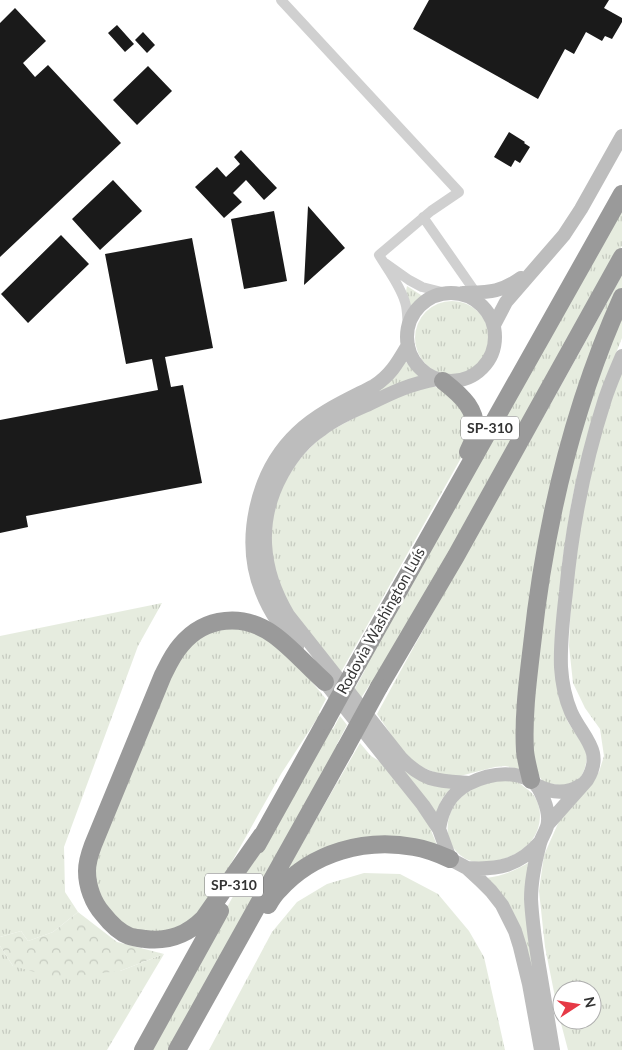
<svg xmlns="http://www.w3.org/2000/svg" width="622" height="1050" viewBox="0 0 622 1050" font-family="Lato,sans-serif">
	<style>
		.grass { fill: url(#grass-tufts); fill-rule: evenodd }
		.forest { fill: url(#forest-crowns) }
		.building { fill: #1a1a1a }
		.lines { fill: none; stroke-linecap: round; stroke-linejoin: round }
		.street { stroke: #d0d0d0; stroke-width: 10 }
		.secondary { stroke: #bdbdbd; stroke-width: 14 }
		.highway { stroke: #9a9a9a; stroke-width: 18 }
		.highway-bridge { stroke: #9a9a9a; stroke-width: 18 }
		.labels { text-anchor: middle; stroke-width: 5; stroke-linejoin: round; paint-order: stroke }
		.shield { fill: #fff; stroke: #707070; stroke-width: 1 }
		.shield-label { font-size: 14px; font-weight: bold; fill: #333 }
		.street-label { font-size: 15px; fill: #333; stroke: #fff }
	</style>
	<defs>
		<pattern id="grass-tufts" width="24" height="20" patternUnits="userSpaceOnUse" patternTransform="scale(1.25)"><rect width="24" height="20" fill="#e6ecdf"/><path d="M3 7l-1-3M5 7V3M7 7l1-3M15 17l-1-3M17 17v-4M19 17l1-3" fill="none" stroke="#c6cbc0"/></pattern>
		<pattern id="forest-crowns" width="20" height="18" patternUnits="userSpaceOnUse" patternTransform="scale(1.25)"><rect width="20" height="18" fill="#e6ecdf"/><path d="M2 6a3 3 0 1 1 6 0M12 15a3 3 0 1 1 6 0" fill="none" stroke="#c6cbc0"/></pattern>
	</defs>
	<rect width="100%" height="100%" fill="#fff"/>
	<path class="grass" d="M622,205V246L379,677L370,684L361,698L354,690L365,670L364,665Z
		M622,275V289L561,457L524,770L505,766L495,767L460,776L439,774L419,766L403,752L377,714C457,567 542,422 622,275Z
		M407,286L424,297L411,309L406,291Z
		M415 338a37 37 0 1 1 74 0a37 37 0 1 1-74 0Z
		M622,304V338L601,391L589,431L579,468L571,505L562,564L558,694L563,709L568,722L585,748L587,758L585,768L581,777L568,787L543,782C533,768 532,748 532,731L538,655L560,497Z
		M405,361L422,378L380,393L377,391Z
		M622,370V1050H568L558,1012L545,947L539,891L544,855L560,819L599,772L604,756L600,729L585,708L573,683L569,646L572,573L587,469ZM562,990H592V1020H562Z
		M428,385L443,389L469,418L465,451L341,672L298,621L281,592L271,553V526L278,497L285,482L294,467L304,454L317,441L330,431L411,388Z
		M162,603L138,646L64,847L65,892L78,912L53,932L28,941L21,931L0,937V636Z
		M240,625L284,648L326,699L319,712L320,714L281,774L206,908L198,917L166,934L131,931L102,905L92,870L170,671L198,635Z
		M340,716L347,725L337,744L335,755L171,1050H149L237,889L329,728L333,729Z
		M371,724L400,763L452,787L442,799L435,817Z
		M360,743L371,756L384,764L421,812L428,823L439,850L410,842L285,873Z
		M498,781C503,781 509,780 514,781C519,782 523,786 527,789C535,794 540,805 540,815C540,848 507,863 478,862C469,862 461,857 455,850C441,831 448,806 466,793C476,786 487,783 498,781Z
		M531,861L537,979L486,878C503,876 517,870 531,861Z
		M364,873L400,874L438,894L469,931L484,957L505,1050H209L272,932L297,902L327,884Z
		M0,946L13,966L120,971L164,954L107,1050H0Z"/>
	<path class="forest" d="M78,912L117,942L164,954L120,971L56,978L13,966L0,946V937L21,931L28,941L53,932Z"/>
	<path class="building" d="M429,0H609L604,8L622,18V22L612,39L605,36L602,41L586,32L574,54L565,49L538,99L413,29Z
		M15,8L46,41L23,63L35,77L48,65L121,143L0,257V23Z
		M117,25L134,44L125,52L108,33Z
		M143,32L155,45L147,53L135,40Z
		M148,66L172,91L137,125L113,100Z
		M509,132L525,142L524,143L530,147L520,163L515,160L511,167L494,157Z
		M241,150L277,188L264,200L246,180L233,193L242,202L224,218L195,187L217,167L226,177L240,164L234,157Z
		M113,180L142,211L100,250L72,219Z
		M308,206L345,248L304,285Z
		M274,211L287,281L244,289L231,219Z
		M61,235L89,264L28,323L1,294Z
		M192,238L213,348L165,357L171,387L183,385L202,483L26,516L28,527L0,533V420L158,390L152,359L126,364L105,254Z"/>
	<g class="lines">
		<path class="street" d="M281,0L459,192L431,211L379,255C388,270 400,285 405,302C408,311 407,321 408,330
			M423,217L476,293L481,304
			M385,263L409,280L422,287L446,293"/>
		<path class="secondary" d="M407 337a44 44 0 1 1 88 0a44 44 0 1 1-88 0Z
			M463,293C488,292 500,293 521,278
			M494,325L506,302L564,235L581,209L622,136
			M437,379C410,384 393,392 369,404C353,411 336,418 322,429C305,440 292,456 282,474C256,521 261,570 288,615L401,758C424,782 439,781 469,783
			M297,647C283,630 270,613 262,592C241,541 256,472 297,433C319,412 347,400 374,386C391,375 398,362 408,345
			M319,675L423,805L439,829L450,859L467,868L480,880L491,891L502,905L515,931L520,947L529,984L541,1050
			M536,785C551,793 566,795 581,785
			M548,824L587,780C605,751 582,737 571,712C565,698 562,683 561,667C560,642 563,617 566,592C572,526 585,461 605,399C610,384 616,370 622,356
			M439,829C442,809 450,794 468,784C484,776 503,772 520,776C523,777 528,779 531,780C541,787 549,810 548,821C548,829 542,836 540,843C536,858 531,883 531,899C532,919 535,940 538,960C543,990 548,1020 553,1050
			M467,868C498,870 519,866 540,842"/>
		<path class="highway" d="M443,381C461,395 480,411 474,437C473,442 470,447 468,452
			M358,663L622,194
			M379,687L456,556L622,257
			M531,780C529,771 526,761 525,751C523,716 528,679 532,645C545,524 572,408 622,297
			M262,835L204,918C187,935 169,942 145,939C140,938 134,938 129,936C119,932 110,923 103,914C93,903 87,886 87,871C87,862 90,853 93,845L163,675C168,665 173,654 181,645C205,616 244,613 274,635C292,648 308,667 325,682
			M257,845L326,721
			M268,905C271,900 275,894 279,890C313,852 365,838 414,847C426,849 439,854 450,859
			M143,1050L220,911
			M177,1050L345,749"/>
		<path class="highway-bridge" d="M326,721L358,663
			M345,749L379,687"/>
	</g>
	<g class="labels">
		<g class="shield">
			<rect x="461" y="416.5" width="58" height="23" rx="4"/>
			<rect x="205" y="873.5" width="58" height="23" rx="4"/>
		</g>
		<g class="shield-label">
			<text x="490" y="433">SP-310</text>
			<text x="234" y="890">SP-310</text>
		</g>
		<g class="street-label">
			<text transform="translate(381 621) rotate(-61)" y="5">Rodovia Washington Luís</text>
		</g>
	</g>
	<g transform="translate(577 1005) rotate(78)"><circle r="24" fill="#ffffff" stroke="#adadad"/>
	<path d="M0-4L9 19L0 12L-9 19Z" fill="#e63946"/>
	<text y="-8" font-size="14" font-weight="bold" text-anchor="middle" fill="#333333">N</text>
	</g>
</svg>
